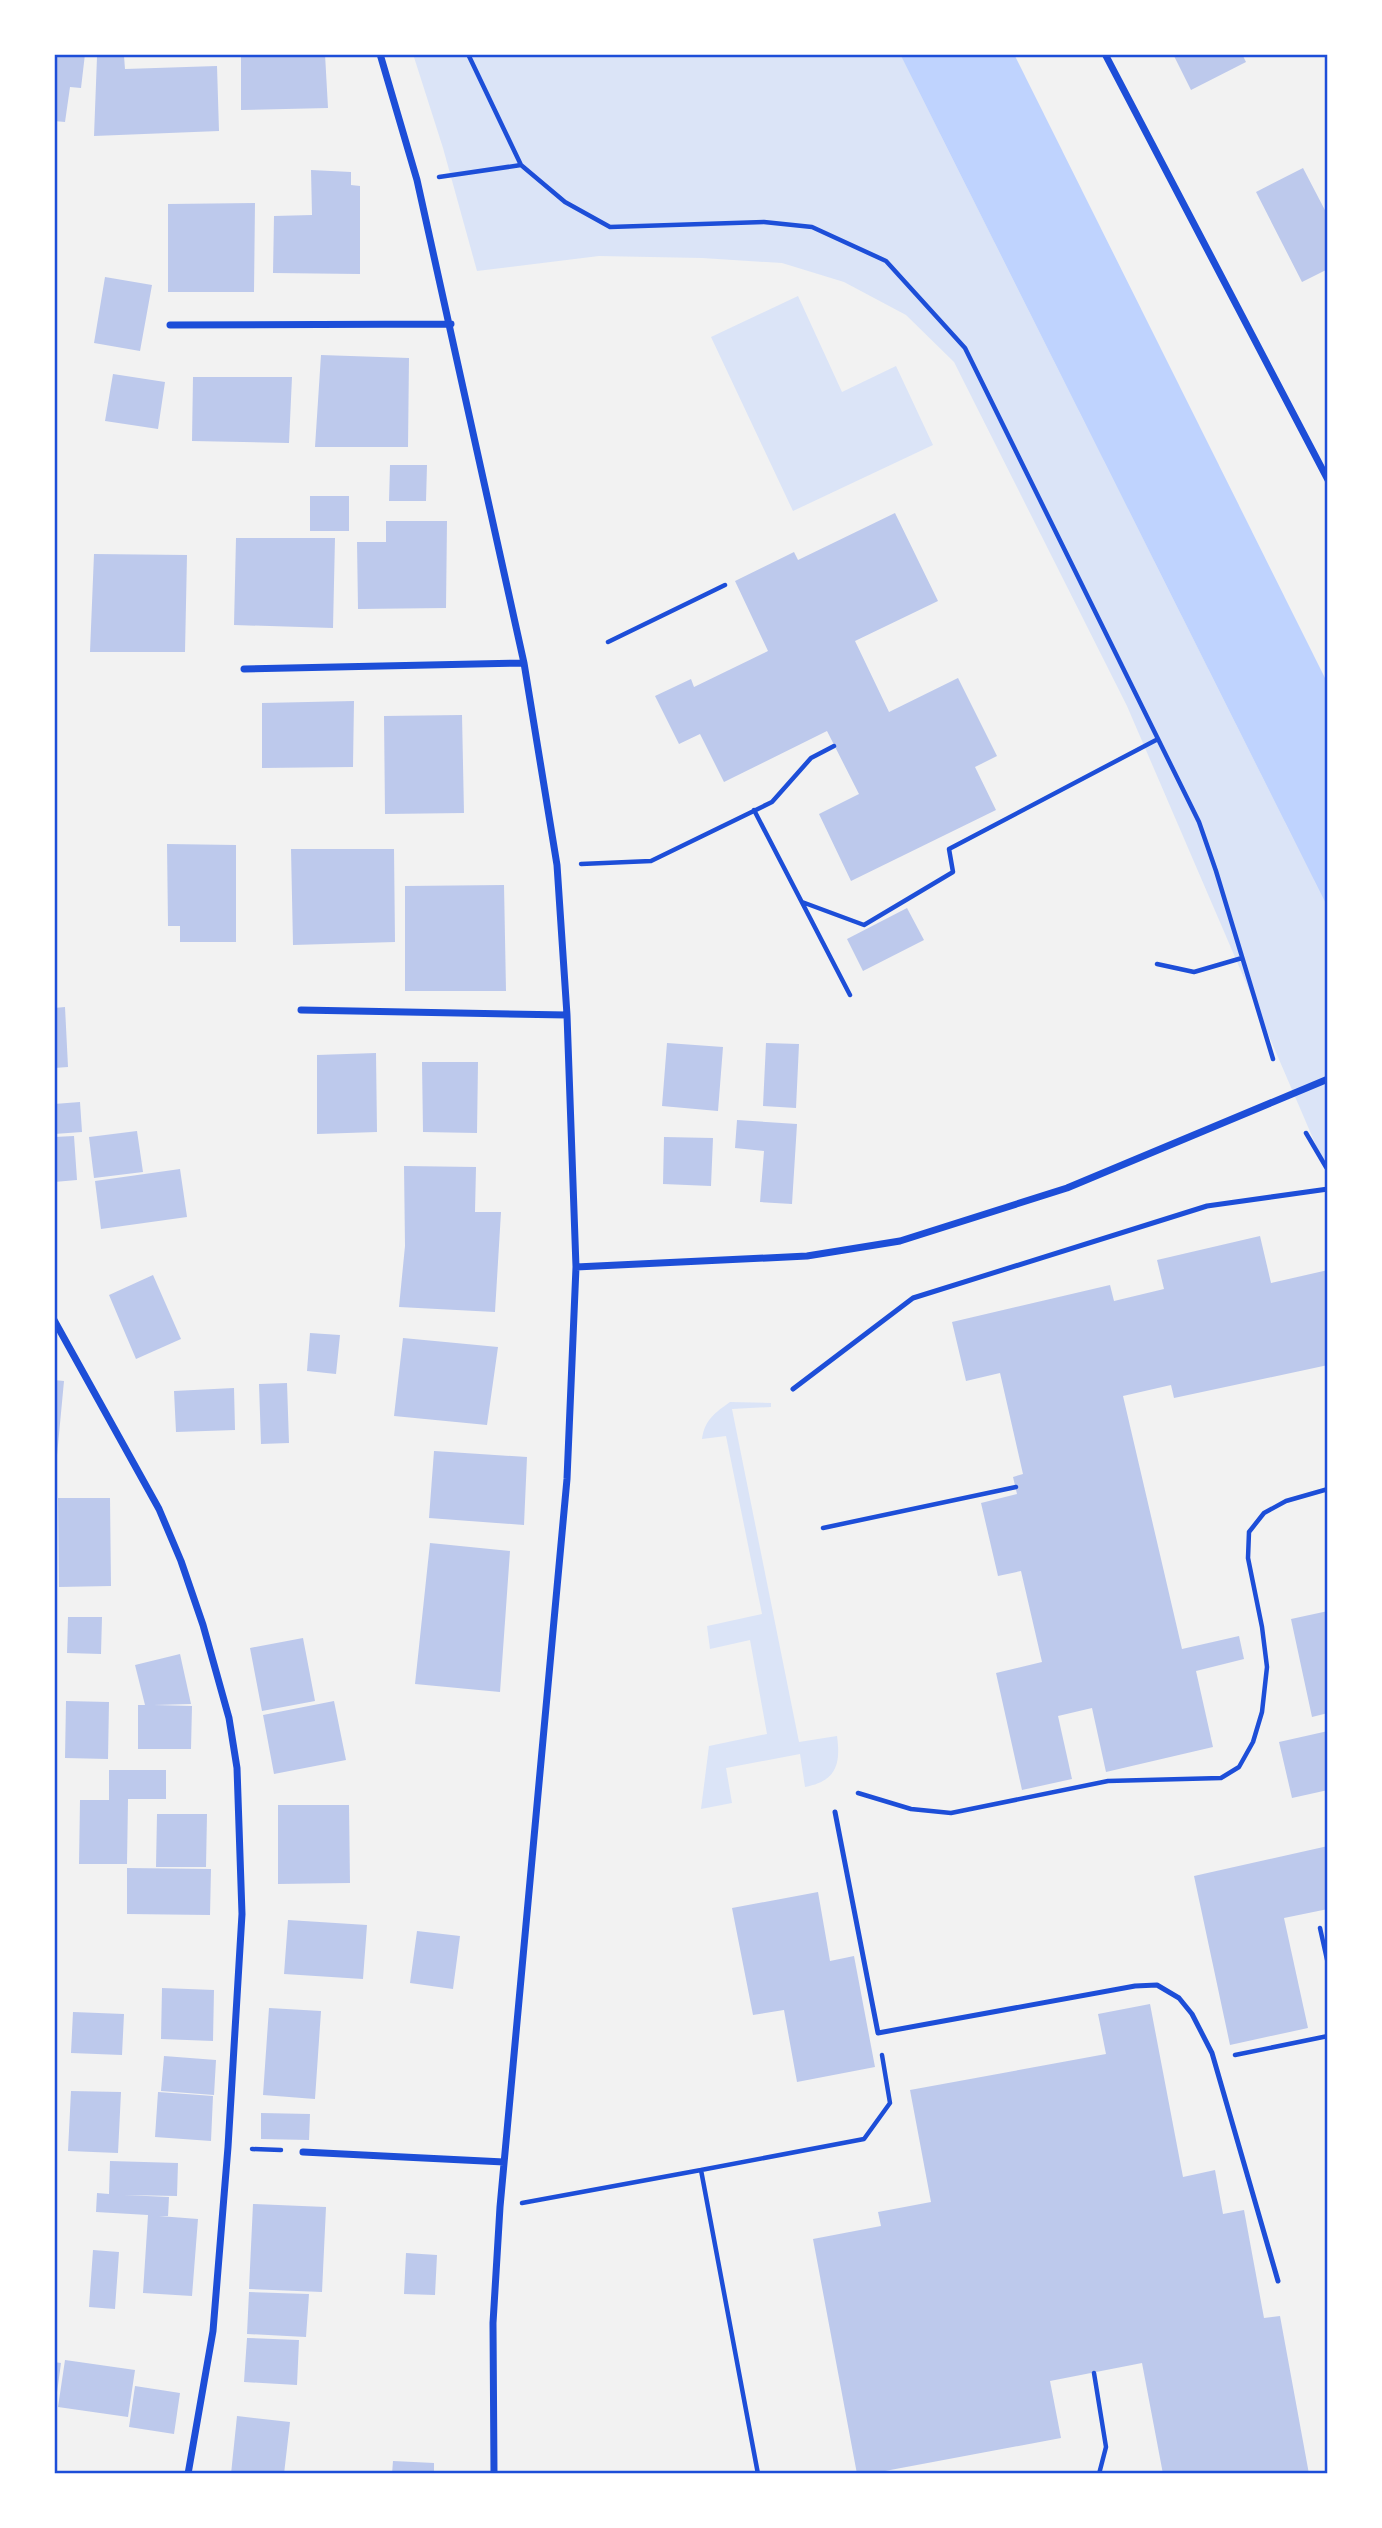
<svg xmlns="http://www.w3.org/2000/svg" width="1382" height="2528" viewBox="0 0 1382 2528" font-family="Figtree,sans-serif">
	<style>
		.green { fill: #dbe4f7 }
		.water { fill: #bfd3fe }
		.building { fill: #bdc9ec }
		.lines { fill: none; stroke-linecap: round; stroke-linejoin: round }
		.path { stroke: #1d4ed8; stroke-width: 4.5 }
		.service { stroke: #1d4ed8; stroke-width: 5 }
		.minor { stroke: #1d4ed8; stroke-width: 7 }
		.neatline { fill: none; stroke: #1d4ed8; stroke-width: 2.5 }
	</style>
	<rect width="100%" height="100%" fill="#f2f2f2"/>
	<path class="green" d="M413,54H900L1328,908V1166L1324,1164L1127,706L954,362L906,315L844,282L782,263L702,258L599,256L477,271L443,148Z
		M798,296L842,392L896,366L933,445L793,511L711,337Z
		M730,1402L771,1403V1407L732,1409L799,1742L837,1736C841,1765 836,1781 805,1787L800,1754L726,1768L732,1803L701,1809L709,1746L767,1734L750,1640L710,1649L707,1626L762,1614L726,1436L702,1439C705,1419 715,1413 730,1402Z"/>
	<path class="water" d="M900,54H1014L1328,684V908Z"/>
	<path class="building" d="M54,54H85L81,88L70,87L65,122L54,121Z
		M241,54H325L328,108L241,110Z
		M1173,54H1242L1246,62L1191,90Z
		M124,56L125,69L217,66L219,131L94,136L97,57Z
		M1303,168L1328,216V269L1302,282L1256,192Z
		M311,170L351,172V185L360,186V274L273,273L274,216L312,215Z
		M255,203L254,292H168V204Z
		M105,277L152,285L140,351L94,343Z
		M321,355L409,358L408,447H315Z
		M113,374L165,382L158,429L105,421Z
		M193,377H292L289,443L192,441Z
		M390,465H427L426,501H389Z
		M310,496H349V531H310Z
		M895,513L938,601L855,641L889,712L958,678L997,756L975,767L996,810L851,881L819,814L859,794L827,731L724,782L700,734L679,744L655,696L691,679L694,687L768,651L735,581L794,552L798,560Z
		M386,521H447L446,608L358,609L357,542H386Z
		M236,538H335L333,628L234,625Z
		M94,554L187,555L185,652H90Z
		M354,701L353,767L262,768V703Z
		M462,715L464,813L385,814L384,716Z
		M167,844L236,845V942H180V926H168Z
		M291,849H394L395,942L293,945Z
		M504,885L506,991H405V886Z
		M907,908L924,940L863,971L847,939Z
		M65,1007L68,1067L54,1068V1008Z
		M667,1043L723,1047L718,1111L662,1106Z
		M766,1043L799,1044L796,1108L763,1106Z
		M376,1053L377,1132L317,1134V1055Z
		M422,1062H478L477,1133L423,1132Z
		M80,1102L82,1132L54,1134V1104Z
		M737,1120L797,1124L792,1204L760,1202L764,1151L735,1148Z
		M137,1131L143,1172L94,1178L89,1137Z
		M74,1136L77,1180L54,1182V1137Z
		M664,1137L713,1138L711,1186L663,1184Z
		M404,1166L476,1167L475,1212H501L495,1312L399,1307L405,1246Z
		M180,1169L187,1217L101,1229L95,1181Z
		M1260,1236L1271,1283L1328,1270V1365L1174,1398L1171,1385L1123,1396L1182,1649L1239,1636L1244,1659L1196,1671L1213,1747L1106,1772L1092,1708L1058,1716L1072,1779L1022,1790L996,1673L1042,1662L1021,1571L998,1576L981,1503L1017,1494L1013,1477L1023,1474L1000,1373L966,1381L952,1322L1110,1285L1114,1301L1164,1289L1157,1260Z
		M153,1275L181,1339L136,1359L109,1295Z
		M310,1333L340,1335L336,1374L307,1371Z
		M403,1338L498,1347L487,1425L394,1416Z
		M54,1380L64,1381L56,1466H54Z
		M287,1383L289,1443L261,1444L259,1384Z
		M234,1388L235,1430L176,1432L174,1391Z
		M434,1451L527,1457L524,1525L429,1518Z
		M58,1498H110L111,1586L59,1587Z
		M430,1543L510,1551L500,1692L415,1684Z
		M1328,1611V1713L1312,1717L1291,1619Z
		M68,1617H102L101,1654L67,1653Z
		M303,1638L315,1701L262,1711L250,1648Z
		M180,1654L191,1704L154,1705L192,1706L191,1749H138V1705H145L135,1665Z
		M66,1701L109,1702L108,1759L65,1758Z
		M334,1701L346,1760L274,1774L263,1715Z
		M1328,1731V1790L1292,1798L1279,1742Z
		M109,1770H166V1799H128L127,1864H79L80,1800H109Z
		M278,1805H349L350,1883L278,1884Z
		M157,1814H207L206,1867H156Z
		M1328,1846V1909L1284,1918L1308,2028L1230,2045L1194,1876Z
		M127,1868L211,1869L210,1915L127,1914Z
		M818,1892L830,1961L854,1956L875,2067L797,2082L784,2010L753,2015L732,1908Z
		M288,1920L367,1925L363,1979L284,1974Z
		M417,1931L460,1936L453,1989L410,1983Z
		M162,1988L214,1990L213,2041L161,2039Z
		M1150,2004L1183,2177L1215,2170L1223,2214L1244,2210L1264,2318L1280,2316L1309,2474H1163L1142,2363L1050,2381L1061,2438L869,2474H857L813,2239L881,2226L878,2212L931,2202L910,2090L1106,2054L1098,2014Z
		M269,2008L321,2011L315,2099L263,2095Z
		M73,2012L124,2014L122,2055L71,2053Z
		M164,2056L216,2060L214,2095L161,2091Z
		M71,2091L121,2092L118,2153L68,2151Z
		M158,2092L213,2096L211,2141L155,2137Z
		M261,2113L310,2114L309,2140L261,2139Z
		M110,2161L178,2163L177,2196L124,2195L169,2197L168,2216H159L198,2219L192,2296L143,2293L148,2215L96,2212L97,2193L109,2194Z
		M253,2204L326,2207L322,2292L249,2289Z
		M93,2250L119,2252L115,2309L89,2307Z
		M406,2253L437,2255L435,2295L404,2294Z
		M249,2292L309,2294L306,2337L247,2334Z
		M247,2338L299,2340L297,2385L244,2382Z
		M65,2360L135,2370L128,2417L58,2407Z
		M54,2362L61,2363L56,2400L54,2399Z
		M135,2386L180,2393L174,2434L129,2427Z
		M237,2416L290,2422L284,2474H231Z
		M393,2461L434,2463V2474H392Z"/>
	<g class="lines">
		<path class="path" d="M468,54L521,165L565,202L610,227L764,222L812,227L886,261L965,348L1199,822L1216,871L1273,1059
			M439,177L521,165
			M608,642L725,585
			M754,810L850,995
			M581,864L651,861L772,802L811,758L834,746
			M802,902L864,925L953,872L949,849L1158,739
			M1157,964L1194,972L1242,958
			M1306,1133L1326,1167
			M823,1528L1016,1487
			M858,1793L911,1809L951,1813L1108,1781L1221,1778L1239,1767L1253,1742L1262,1712L1267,1667L1262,1627L1248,1558L1249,1532L1264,1513L1286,1501L1328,1489
			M1320,1928L1328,1964
			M1235,2055L1328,2036
			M252,2149L281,2150
			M522,2203L701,2170
			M1094,2373L1106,2447L1099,2474
			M758,2474L701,2170L864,2139L890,2103L882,2055"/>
		<path class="service" d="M793,1389L913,1298L1207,1206L1328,1189
			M835,1812L878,2033L1135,1986L1157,1985L1179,1998L1192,2014L1212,2053L1278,2281"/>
		<path class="minor" d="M380,54L417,180L524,663L557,865L567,1015L576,1267L567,1479L500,2207L493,2323L494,2474
			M1105,54L1328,480
			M170,325L451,324
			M244,669L524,663
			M301,1010L567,1015
			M576,1267L807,1256L900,1241L1067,1188L1328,1079
			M54,1320L159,1509L181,1561L203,1625L229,1718L237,1768L242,1914L228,2147L213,2331L188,2474
			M303,2152L504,2162"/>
	</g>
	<rect width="1382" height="2528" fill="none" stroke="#ffffff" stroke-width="112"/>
	<rect x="56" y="56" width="1270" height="2416" class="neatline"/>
</svg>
